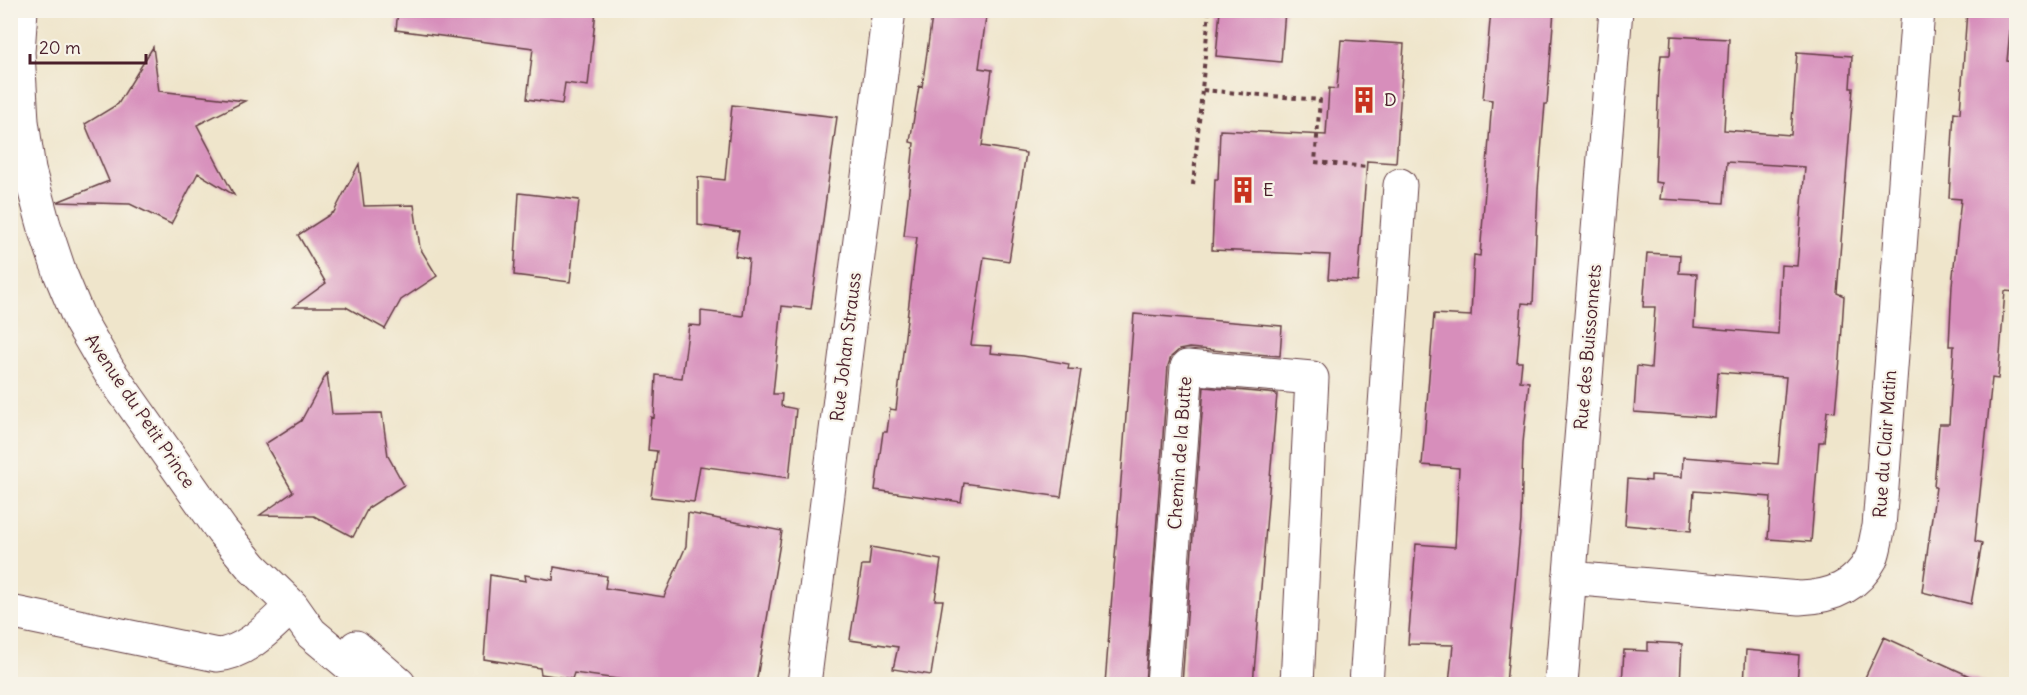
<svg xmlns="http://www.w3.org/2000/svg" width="2027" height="695" viewBox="0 0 2027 695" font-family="Delius,sans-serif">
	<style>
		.building { fill: #d78ebb }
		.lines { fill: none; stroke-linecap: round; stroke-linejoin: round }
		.minor-casing { stroke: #633d43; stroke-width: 35 }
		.path { stroke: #633d43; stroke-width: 4; stroke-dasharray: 4.5 4.5; stroke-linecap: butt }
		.minor { stroke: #fff; stroke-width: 33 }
		.labels { text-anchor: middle; stroke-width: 4.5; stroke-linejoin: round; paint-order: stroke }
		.poi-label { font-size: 18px; fill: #4a1f2b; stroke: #f7f3e8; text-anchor: start }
		.street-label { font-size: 18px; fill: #4a1f2b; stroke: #f7f3e8 }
	</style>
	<rect width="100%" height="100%" fill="#f7f3e8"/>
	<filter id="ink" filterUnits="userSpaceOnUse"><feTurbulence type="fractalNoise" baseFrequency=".0167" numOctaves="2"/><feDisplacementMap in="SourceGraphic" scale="12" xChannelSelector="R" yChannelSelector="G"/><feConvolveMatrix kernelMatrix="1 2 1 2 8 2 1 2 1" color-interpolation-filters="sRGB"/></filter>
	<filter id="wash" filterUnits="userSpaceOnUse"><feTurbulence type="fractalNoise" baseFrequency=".008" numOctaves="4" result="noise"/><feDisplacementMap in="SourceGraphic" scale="24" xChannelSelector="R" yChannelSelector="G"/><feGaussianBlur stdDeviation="1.35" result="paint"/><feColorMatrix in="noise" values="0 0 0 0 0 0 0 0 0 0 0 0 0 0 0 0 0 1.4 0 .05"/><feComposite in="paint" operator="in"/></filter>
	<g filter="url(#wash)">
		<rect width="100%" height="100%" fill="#efe5cb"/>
		<g id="blocks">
			<path class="building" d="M398,10H596L588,86L565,83L562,104L527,99L533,48L396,30Z
				M933,10H987L979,68L992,70L982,146L1026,153L1009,261L984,257L971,345L991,346L990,353L1023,356L1069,364L1068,369L1081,370L1061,497L964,483L961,502L875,490L883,432H887L890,409L896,410L917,237L904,236L914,143L910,142L919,86L922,87Z
				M1220,10H1285L1281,62L1216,56Z
				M1491,10H1554L1547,104H1545L1538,189L1533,304L1522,303L1517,362H1522L1520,381L1529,382L1523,443L1521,521L1506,684H1449L1453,645L1408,644L1416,544L1455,547L1459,468L1422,465L1434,314L1471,316L1474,255L1480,256L1492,100L1483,99Z
				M1967,10H2012L2007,61L2014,62L2012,98H2016V292L2005,291L1998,379L1992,378L1975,541L1982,543L1971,604L1922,592L1936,487H1934L1939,424H1949L1954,346H1949L1952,285L1961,199L1949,198L1954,112L1960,113Z
				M1671,36L1729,39L1724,130L1791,135L1797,52L1852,56L1850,88H1853L1837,293L1844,296L1840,359L1835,412L1827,411L1824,442H1819L1811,542L1768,539L1771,497L1694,491L1691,531L1625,525L1628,479L1651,481V475L1682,477L1683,457L1778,464L1786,377L1718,372L1715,418L1634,412L1637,366L1651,368L1655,307H1643L1647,253L1680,255L1679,273L1697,274L1694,327L1778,334L1781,265L1797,266L1805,167L1727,162L1724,203L1660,199L1662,183L1655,182L1659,76L1661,55H1670Z
				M1341,40L1404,44L1396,163L1367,161L1358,281L1328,279L1330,255L1212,250L1215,179H1218L1220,130L1326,135L1329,88L1337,89Z
				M153,47L159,91L245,101L197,125L234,195L198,173L171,224L130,204L57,202L109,181L85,124L118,104Z
				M732,105L837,117L811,309L782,306L773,394H782L781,406L796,409L789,478L700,466L694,502L651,497L657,451L648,450L651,417L654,418L656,375L682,378L689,325L701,326V311L743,316L749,259L735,256L739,231L698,225V177L725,180Z
				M359,164L364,206L414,205L420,248L437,276L401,300L385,329L346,307H293L326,283L298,235L334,212Z
				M519,193L579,200L570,282L514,275Z
				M1134,314L1282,326L1280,356L1189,348L1179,350L1171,357L1168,366L1145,684H1105Z
				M327,373L332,414L382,413L388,456L404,485L368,508L353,537L314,516L260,515L293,492L265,444L301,421Z
				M1204,387L1277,394L1253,684H1182Z
				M688,513L782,531L756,684H654L574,673L572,679L541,674L540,668L484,659L490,575L526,581L525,575L553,580L554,567L607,576L605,588L664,597L686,546Z
				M871,547L941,560L935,600H943L931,675L893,669L898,647L850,640L862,565H869Z
				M1884,637L1987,684H1862Z
				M1648,642L1682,644L1680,684H1622L1624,650L1648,651Z
				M1746,650L1799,655L1797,684H1744Z"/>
		</g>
	</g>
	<g filter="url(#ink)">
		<use href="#blocks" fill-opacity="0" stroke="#633d43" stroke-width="1.5"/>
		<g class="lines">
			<defs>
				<path id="minor" d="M21,10L18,52L22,121L29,170L44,225L60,273L80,321L109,371L222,531L252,567L292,606L311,633L359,673L367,684
					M1569,578L1800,598C1830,597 1856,588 1871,559C1875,550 1876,537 1879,527L1918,10
					M10,612L217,655C247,653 271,625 292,606
					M356,647L399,684
					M804,684L889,10
					M1163,684L1187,367L1312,378L1297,684
					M1366,684L1400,185
					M1561,684L1616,10"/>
			</defs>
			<use href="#minor" class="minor-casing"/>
			<path class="path" d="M1209,10L1202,90L1320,100L1315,162L1368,167
				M1193,185L1202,90"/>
			<use href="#minor" class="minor"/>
		</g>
	</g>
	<defs>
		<symbol id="building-bare" viewBox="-9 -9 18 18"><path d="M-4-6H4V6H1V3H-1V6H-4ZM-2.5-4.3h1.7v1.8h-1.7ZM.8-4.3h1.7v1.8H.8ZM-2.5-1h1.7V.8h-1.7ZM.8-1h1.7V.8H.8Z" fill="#c8321e" stroke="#f7f3e8" stroke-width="2.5" paint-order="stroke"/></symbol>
	</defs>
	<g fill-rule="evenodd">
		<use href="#building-bare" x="1345" y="81" width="38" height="38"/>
		<use href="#building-bare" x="1224" y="171" width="38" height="38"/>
	</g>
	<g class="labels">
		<g class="poi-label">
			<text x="1384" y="106">D</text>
			<text x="1263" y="196">E</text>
		</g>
		<g class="street-label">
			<text transform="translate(846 347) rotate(-83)" y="6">Rue Johan Strauss</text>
			<text transform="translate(1588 347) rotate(-85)" y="6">Rue des Buissonnets</text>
			<text transform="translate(140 411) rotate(56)" y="6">Avenue du Petit Prince</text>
			<text transform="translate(1885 444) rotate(-86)" y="6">Rue du Clair Matin</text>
			<text transform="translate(1180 453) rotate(-86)" y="6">Chemin de la Butte</text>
		</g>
	</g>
	<rect width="2027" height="695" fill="none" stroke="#f7f3e8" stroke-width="36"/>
	<path d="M30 54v9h116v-9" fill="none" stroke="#4a1f2b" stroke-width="3"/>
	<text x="39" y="54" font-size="18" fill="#4a1f2b" stroke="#f7f3e8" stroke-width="4.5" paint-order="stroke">20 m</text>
</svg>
